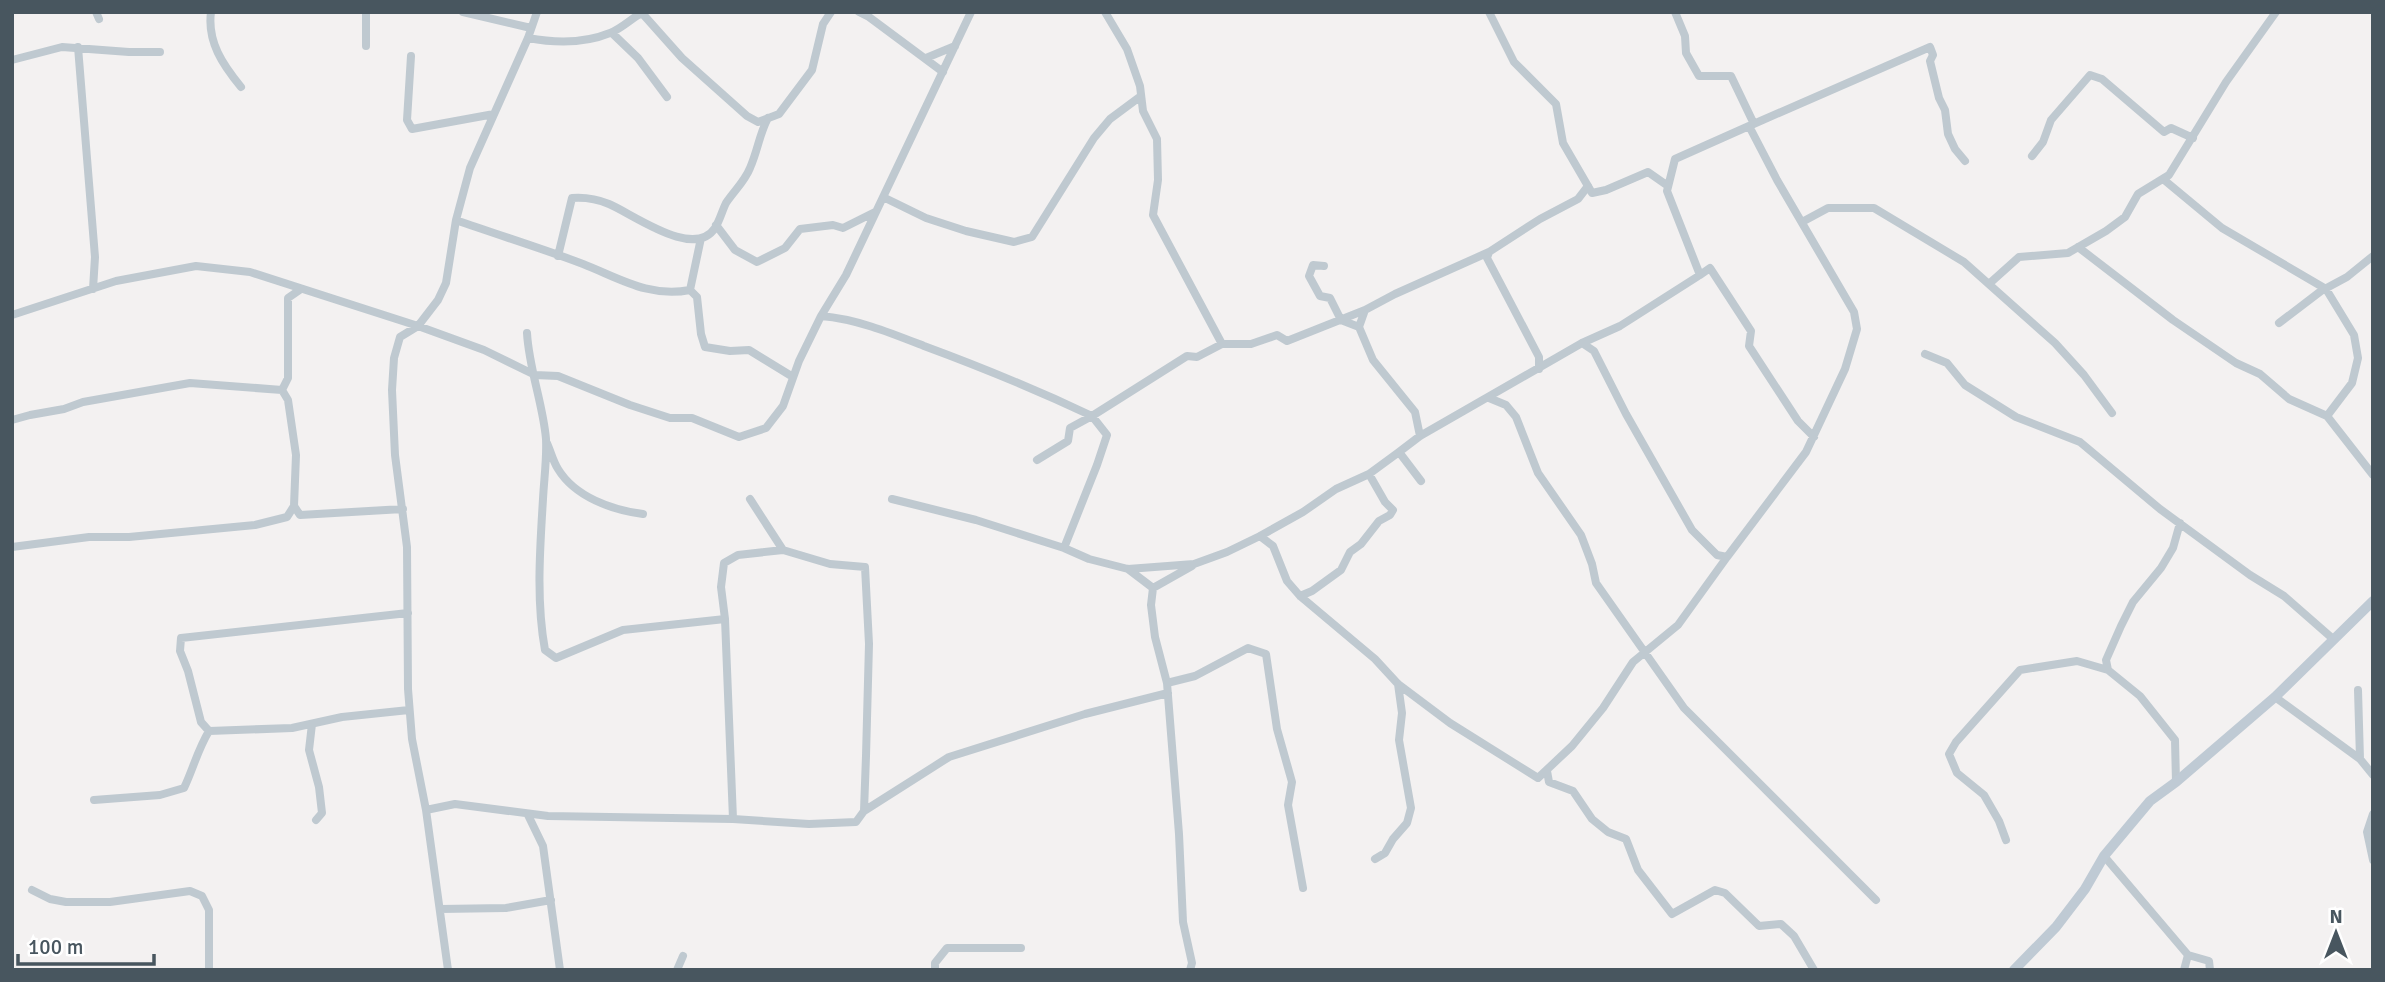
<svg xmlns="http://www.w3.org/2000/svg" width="2385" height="982" viewBox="0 0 2385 982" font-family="Signika,sans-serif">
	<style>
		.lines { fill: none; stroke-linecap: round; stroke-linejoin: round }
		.street { stroke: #bfc9d0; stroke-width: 8 }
		.secondary { stroke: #bfcad4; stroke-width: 10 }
	</style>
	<rect width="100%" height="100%" fill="#f3f1f1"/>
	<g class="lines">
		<path class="street" d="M96,12L99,19
			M211,12C207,42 223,65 241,87
			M366,12V46
			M463,12L531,28
			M641,12L682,58L747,116L758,122L779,114L812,70L823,24L831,12
			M859,12L869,17L943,72
			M1105,12L1127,49L1140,86L1143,111L1157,139L1158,180L1153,215L1222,344
			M1489,12L1514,62L1556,104L1563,143L1592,193L1606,190L1648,172L1668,186
			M1675,12L1685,36L1686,53L1699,76H1731L1754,124
			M612,33L638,58L667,97
			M528,38C555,43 583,44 610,33C621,29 632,18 643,12
			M78,47L95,257L93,289
			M411,56L407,120L412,129L494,114
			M926,58L955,46
			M12,60L62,47L129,52H160
			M2032,156L2043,142L2051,120L2090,75L2102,79L2164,132L2171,128L2193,138
			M2163,179L2222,228L2326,289L2354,335L2358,358L2352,383L2327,416
			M883,197L926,218L966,231L1014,242L1032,237L1094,138L1110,119L1141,96
			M456,220C498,235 541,248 583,264C619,278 649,298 690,290L697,297L701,334L705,347L730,351L749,350L793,377
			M1802,222L1828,208H1874L1964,262L2055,343L2084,375L2112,413
			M716,225L735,250L757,262L785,248L800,229L833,225L843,228L875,212
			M2078,247L2173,320L2236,363L2260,374L2289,399L2327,416L2373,475
			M558,256L572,198C585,197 597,199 609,204C633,214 694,260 715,228C720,220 722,211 726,203C734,191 745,181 750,168C758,150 759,135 768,118
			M1324,266L1313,265L1309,276L1320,296L1330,298L1341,320L1359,327
			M1700,275L1710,268L1751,331L1749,346L1798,421L1814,437
			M1990,283L2019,257L2068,253L2106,231L2125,217L2138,194L2169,175L2226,82L2276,12
			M690,290L701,238
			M12,315L116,281L196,266L250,272L418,326L484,350L535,375L558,376L630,405L670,418H692L739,437L766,428L783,406L799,361L821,316C857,319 891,333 924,346C981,367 1037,390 1092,416L1187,356L1197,357L1222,344H1251L1277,335L1287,341L1365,310
			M821,316L846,275L971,12
			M2279,323L2321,291L2347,277L2373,256
			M527,333C529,369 543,404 546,439C547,459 544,479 543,499C540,548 536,601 545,650L556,658L623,630L725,619L733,819
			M1582,343L1594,351L1626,414L1692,530L1717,555L1727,557L1806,452L1845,369L1857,329L1854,312L1777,180L1749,126L1930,47L1933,55L1930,61L1939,98L1945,110L1948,134L1955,149L1965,161
			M1925,354L1947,363L1965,385L2016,417L2080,442L2160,509L2250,575L2284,596L2332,638
			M1539,369V357L1487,258L1489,252L1540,219L1578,199L1588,186
			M1489,398L1506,405L1516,417L1538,473L1581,535L1592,564L1596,583L1684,708L1876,900
			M12,420L30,415L64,409L83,402L190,383L282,390
			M1420,436L1415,412L1373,360L1359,327L1365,310L1395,294L1489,252
			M547,443C551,452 553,461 558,469C575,497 612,510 643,514
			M1037,460L1068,441L1070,428L1092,416L1107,435L1097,465L1064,548
			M1421,481L1399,452L1420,436L1582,343L1620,326L1700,275L1667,191L1675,159L1749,126
			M892,499L976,520L1064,548L1089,559L1128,569L1194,564L1227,552L1260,536L1303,512L1336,489L1369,474L1399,452
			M294,506L300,515L403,509
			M1260,536L1273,546L1287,581L1300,596L1375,659L1398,684L1450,723L1538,778L1572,746L1603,708L1633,662L1678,625L1727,557
			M12,547L89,537H129L255,525L287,517L294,506L296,455L288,400L282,390L288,378V298L301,289
			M1128,569L1153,588
			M1300,596L1312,591L1341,570L1350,552L1361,544L1379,521L1390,515L1393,510L1385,502L1369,474
			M725,619L721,587L724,563L738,555L783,550
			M2108,670L2106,660L2121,626L2133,602L2161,568L2173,548L2180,523
			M1167,683L1195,676L1248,648L1266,654L1277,729L1292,782L1288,805L1303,888
			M2358,690L2360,759L2373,775
			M2275,697L2360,759
			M312,724L309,750L319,787L322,813L316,820
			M209,731L292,728L342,717L409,710
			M1547,771L1549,782L1573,791L1592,819L1608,832L1626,839L1638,870L1672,914L1715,890L1725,893L1759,926L1781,924L1794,936L1814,970
			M94,800L160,795L184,788C193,769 198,749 209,731L201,722L188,671L180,651L181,638L408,613
			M426,810L455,804L548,816L733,819L809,824L856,822L864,811L866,756L869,644L865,567L830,564L783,550L750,499
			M864,811L949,757L1085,714L1168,693
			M2373,814L2367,832L2373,860
			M528,815L543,846L560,970
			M2006,840L1999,821L1984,795L1957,773L1949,754L1956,742L2020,670L2077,661L2108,670L2140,696L2175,740L2176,782
			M2104,856L2188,955L2209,961L2210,970
			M1375,859L1385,853L1393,839L1407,823L1411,808L1399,740L1402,713L1398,684
			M32,890L50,899L66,902H110L190,891L202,896L209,910V970
			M440,909L506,908L551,900
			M448,970L426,810L412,739L408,689L407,547L395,455L392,390L394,358L400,337L418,326L438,300L446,283L456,220L470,168L528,38L537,12
			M677,970L683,956
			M935,970V963L947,948H1021
			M1190,970L1192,963L1183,922L1179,834L1167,683L1155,637L1151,605L1153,588L1192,566
			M2184,970L2188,955"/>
		<path class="secondary" d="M2014,970L2056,927L2085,889L2104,856L2150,801L2176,782L2275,697L2373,601"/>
	</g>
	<rect width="2385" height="982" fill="none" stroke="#48565f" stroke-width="28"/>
	<g transform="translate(2336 933)" stroke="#ffffff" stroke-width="5" paint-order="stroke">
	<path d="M0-5L12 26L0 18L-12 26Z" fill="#48565f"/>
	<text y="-10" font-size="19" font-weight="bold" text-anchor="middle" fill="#48565f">N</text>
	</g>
	<path d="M18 954v10h136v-10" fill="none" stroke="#48565f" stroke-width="3.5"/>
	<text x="28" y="954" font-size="21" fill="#48565f" stroke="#ffffff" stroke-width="5" paint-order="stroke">100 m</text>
</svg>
